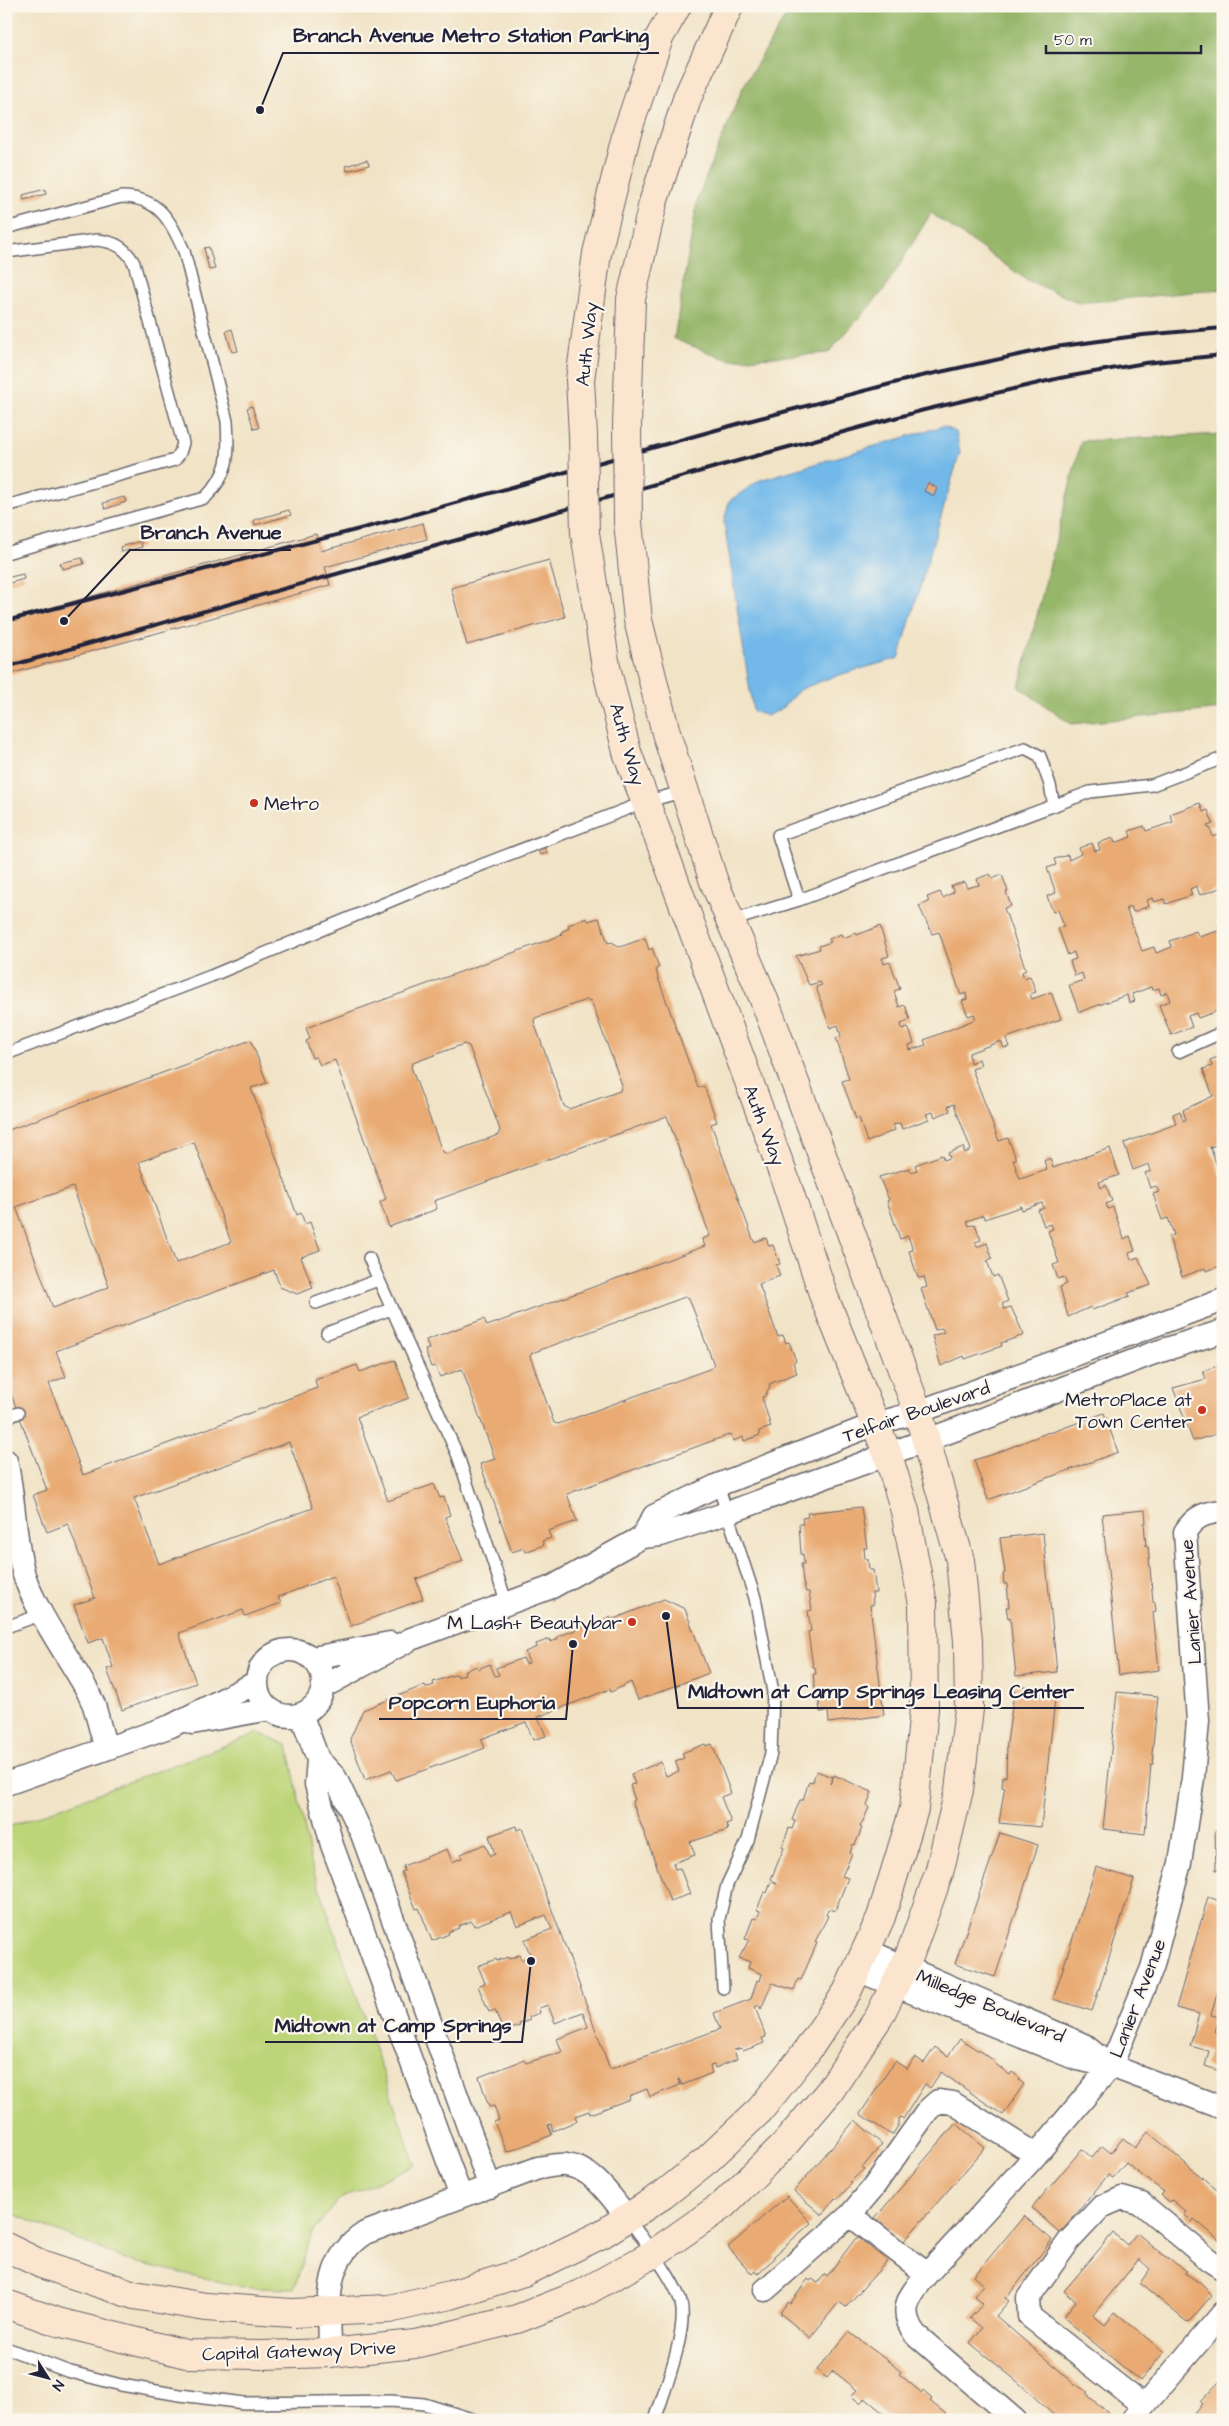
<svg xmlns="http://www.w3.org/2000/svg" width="1229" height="2426" viewBox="0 0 1229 2426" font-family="'Architects Daughter',sans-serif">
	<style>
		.green { fill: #bdd579; stroke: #707c5a }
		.forest { fill: #96b669; stroke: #5c6c52 }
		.water { fill: #72b9e9; stroke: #4a6e92 }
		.building { fill: #e9ab73; fill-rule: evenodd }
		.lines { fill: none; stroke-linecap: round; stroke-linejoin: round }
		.lane-casing { stroke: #6a666c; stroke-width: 14 }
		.street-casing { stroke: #6a666c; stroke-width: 25 }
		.secondary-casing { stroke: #6a666c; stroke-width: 30 }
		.lane { stroke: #fff; stroke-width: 11 }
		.street { stroke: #fff; stroke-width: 22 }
		.secondary { stroke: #fbe5cf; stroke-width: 28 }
		.rail { stroke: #22223b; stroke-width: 4 }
		.secondary-bridge-casing { stroke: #6a666c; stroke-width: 30; stroke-linecap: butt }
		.secondary-bridge { stroke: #fbe5cf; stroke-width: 28 }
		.poi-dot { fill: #c8321e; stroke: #fbf7ec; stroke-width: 2 }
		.labels { text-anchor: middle; stroke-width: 4.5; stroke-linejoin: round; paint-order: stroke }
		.street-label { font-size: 19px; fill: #22223b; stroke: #fbf7ec }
		.poi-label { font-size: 19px; fill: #22223b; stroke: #fbf7ec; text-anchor: end }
		.leader { fill: none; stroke: #22223b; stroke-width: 2 }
		.callout-dot { fill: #22223b; stroke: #fbf7ec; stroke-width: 2 }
		.callout-label { font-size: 20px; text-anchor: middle; font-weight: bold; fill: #22223b; stroke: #fbf7ec; stroke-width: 4.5; stroke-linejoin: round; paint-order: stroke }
	</style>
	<rect width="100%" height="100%" fill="#fbf7ec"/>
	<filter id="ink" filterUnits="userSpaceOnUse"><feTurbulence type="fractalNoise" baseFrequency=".02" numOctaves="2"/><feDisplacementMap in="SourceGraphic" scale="10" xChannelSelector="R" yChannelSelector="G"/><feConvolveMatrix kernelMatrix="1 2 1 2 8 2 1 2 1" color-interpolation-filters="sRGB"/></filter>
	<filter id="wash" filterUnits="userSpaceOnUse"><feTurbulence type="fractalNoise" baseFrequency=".0096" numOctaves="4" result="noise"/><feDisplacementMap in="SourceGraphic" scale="20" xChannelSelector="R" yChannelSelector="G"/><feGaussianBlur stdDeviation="1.12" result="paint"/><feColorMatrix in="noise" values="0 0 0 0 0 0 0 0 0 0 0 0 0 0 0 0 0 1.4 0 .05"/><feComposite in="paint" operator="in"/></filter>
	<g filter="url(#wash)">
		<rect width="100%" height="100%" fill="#f1e3c6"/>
		<path class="green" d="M258,1733L288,1745L312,1866L415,2165L338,2200L312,2233L294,2289L247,2288L130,2261L6,2211V1828Z"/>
		<path class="forest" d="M792,6H1208L1223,14V289L1080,303L1027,280L931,213L884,290L828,353L729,360L674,339L698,197L743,87Z
			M1223,434V709L1071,724L1019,687L1081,441Z"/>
		<path class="water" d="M943,426L956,432L960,452L899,658L832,677L799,690L781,709L767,716L753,711L724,522L729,501L760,480Z"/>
		<g id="blocks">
			<path class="building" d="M367,160L369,165L347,171L345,166Z
				M45,189L46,194L24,200L23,195Z
				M209,247L215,269L209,270L204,248Z
				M232,329L238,351L232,352L226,331Z
				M252,406L259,428L254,429L247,408Z
				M928,483L937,488L934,496L924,491Z
				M124,497L126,502L105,509L103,503Z
				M289,510L291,515L255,525L254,520Z
				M423,523L427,539L325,567L330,585L6,675V620L316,534L321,551Z
				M141,541L142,547L121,552L120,547Z
				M82,558L84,564L62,569L60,563Z
				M549,560L565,617L467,645L451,588Z
				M23,574L24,579L6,584V578Z
				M1200,803L1203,812L1208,810L1213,824L1207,826L1208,828H1210L1213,837L1218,835L1223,847L1218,849L1220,862L1223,861V887L1200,895L1196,886L1190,889L1192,895L1166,904L1164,899L1154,902L1153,898L1147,900L1149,906L1133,912L1131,906L1126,908L1142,951L1154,947L1156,953L1172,947L1170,941L1196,931L1199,937L1218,931V932H1220L1218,926L1223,924V1009L1198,1018L1196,1013L1188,1016L1192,1027L1171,1035L1159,1005L1170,1001L1167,992L1161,995L1159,988L1152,990L1151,987L1132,994L1135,1001L1129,1003L1127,995L1079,1012L1069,985L1084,980L1082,973L1075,976L1070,961L1076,959L1074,952L1068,955L1058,928L1064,926L1058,910L1053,912L1047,896L1056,893L1047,868L1056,865L1054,859L1068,855L1069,860L1081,854L1079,848L1092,843L1095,851L1100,850L1098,843L1113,838L1115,843L1131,837L1129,831L1144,826L1146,831L1173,822L1170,814Z
				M545,848L547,853L540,855L538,850Z
				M990,874L992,879L1002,875L1008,891L1006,892L1011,906L1004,908L1026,970L1022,972L1024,978L1030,976L1036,992L1030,994L1032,999L1051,992L1061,1019L1006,1038L1009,1047L1004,1048L1001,1041L969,1053L970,1063L979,1059L981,1066L972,1069L999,1141L1008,1138L1016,1159L1013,1160L1020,1179L1047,1170L1044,1161L1050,1158L1053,1168L1110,1148L1119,1175L1099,1182L1101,1188L1106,1185L1112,1201L1106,1204L1108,1209L1113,1207L1124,1239L1130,1236L1135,1251L1129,1253L1131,1260L1138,1257L1151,1285L1128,1293L1130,1296L1092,1310L1091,1307L1068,1317L1060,1287L1067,1284L1064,1277L1058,1279L1053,1265L1059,1263L1048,1231L1053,1229L1051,1224L1044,1226L1038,1210L1044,1208L1042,1203L1022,1210L1020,1205V1207L985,1219L983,1215L967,1221L969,1226L975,1224L981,1240L975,1242L977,1247L987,1243L992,1258L987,1261L993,1277L998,1275L1008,1301L1002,1304L1004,1309L1011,1307L1024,1335L1001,1343L1002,1346L965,1359L964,1356L941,1366L932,1336L944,1332L942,1328L935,1330L921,1289L927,1287L924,1277L918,1278L909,1251L913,1250L908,1236L900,1239L887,1201L889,1200L879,1177L909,1168L911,1172L917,1170L915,1165L942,1155L944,1160L950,1158L948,1153L963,1147L965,1153L971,1150L954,1104L948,1106L950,1111L935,1117L933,1112L926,1114L929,1119L902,1129L900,1123L893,1125L895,1130L867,1142L859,1118L856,1119L842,1081L849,1079L836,1038L841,1036L838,1025L830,1028L816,987L822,985L820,982L809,985L796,956L820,949L819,946L831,942L829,939L841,934L843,938L856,933L857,935L880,926L889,956L882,958L884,964L890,962L900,989L894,991L899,1007L905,1005L910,1020L901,1024L902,1029L908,1027L914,1043L909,1045L910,1050L926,1045L924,1040L976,1019L974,1014L968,1016L962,1001L967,999L966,993L961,995L939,932L932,934L919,906L929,902L927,897L940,892L943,898L954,892L951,886L964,882L967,888L979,885L977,879Z
				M587,918L588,921L599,918L608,943L612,942L620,947L645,938L649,950L652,948L659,967L656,969L658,978L698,1088L704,1086L717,1122L711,1124L754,1242L766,1238L769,1246L773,1245L780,1264L776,1265L780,1276L759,1284L778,1337L783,1335L786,1343L789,1342L796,1361L793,1363L797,1373L769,1384L770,1386L765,1396L762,1397L771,1427L759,1431L760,1435L744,1441L743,1437L733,1441L731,1434L567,1494L577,1521L548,1531L551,1538L542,1541L544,1545L525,1552L524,1548L512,1552L480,1464L495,1459L462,1369L440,1377L435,1366L431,1367L425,1350L429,1349L426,1340L484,1319L487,1326L705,1246L702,1239L710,1236L667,1116L434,1201L437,1209L389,1227L380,1202L386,1199L335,1060L320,1065L316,1057L312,1058L306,1041L310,1039L306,1028L562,935L561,932L569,928L568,925ZM586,1000L591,1001L622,1085L620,1091L569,1109L564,1106L534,1022L535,1018ZM464,1044L469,1046L500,1130L498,1135L447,1154L442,1151L411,1067L413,1063ZM685,1297L689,1298L714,1365L712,1368L558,1424L554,1423L530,1356L532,1353Z
				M251,1040L267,1083L251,1088L297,1215L301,1213L305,1224L310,1222L320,1250L301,1257L313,1288L297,1294L280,1287L274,1270L56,1351L66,1377L49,1383L83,1475L317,1388L315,1380L357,1365L360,1372L395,1360L409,1398L357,1417L388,1501L434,1484L440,1498L444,1497L450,1515L445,1517L463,1561L416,1579L423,1599L351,1626L333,1576L278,1597L281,1603L245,1616L243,1610L179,1633L196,1683L122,1710L107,1669L113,1667L103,1638L88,1643L74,1605L95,1598L68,1524L47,1532L33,1495L47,1490L8,1386H6V1131ZM194,1142L231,1242L176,1263L139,1162ZM73,1187L109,1287L53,1308L16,1207ZM289,1442L313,1508L159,1564L134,1498Z
				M1223,1055V1136L1220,1137L1222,1143L1210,1147L1223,1181V1265L1206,1271L1205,1268L1182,1277L1169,1237L1174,1235L1168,1218L1162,1220L1153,1194L1159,1192L1156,1186L1150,1188L1145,1173L1151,1171L1149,1164L1133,1170L1124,1143L1176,1124L1173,1114L1180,1111L1183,1121L1186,1120L1183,1110L1213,1096L1203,1069L1212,1066L1210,1060Z
				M1223,1364V1432L1193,1441L1173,1388L1206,1379L1203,1371Z
				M1104,1413L1118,1452L988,1500L974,1460L994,1454L1049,1432L1050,1433Z
				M861,1507L867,1548H864L865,1559H868L869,1570H873L876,1593H872L873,1605H870L884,1715L829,1723L828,1711L820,1712L819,1702H817L813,1674H816L815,1667H813L808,1632L811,1631L808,1611L812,1610L809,1592H806L803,1582L801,1564H804L803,1554L801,1555L799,1524H803L802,1518L808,1517L807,1513Z
				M1145,1510L1146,1523H1144L1146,1546H1148L1153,1602H1155L1156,1611L1153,1612L1159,1670L1119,1675L1102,1514Z
				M1043,1533L1057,1672L1016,1676L1010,1617L1008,1618L1006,1607H1009L1007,1584H1004L1003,1574L1005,1573L1000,1538Z
				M664,1599L685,1609L709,1673L638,1700L631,1682L611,1692L610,1689L538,1717L546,1736L533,1740L526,1722L481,1739L485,1748L456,1759L396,1780L391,1770L365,1780L350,1739L363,1710L425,1685L426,1688L434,1685L433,1682L457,1674L458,1677L465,1674L464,1671L477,1666L478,1669L490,1664L495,1676L499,1675L496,1668L523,1658L526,1664L529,1663L525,1652L537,1647L536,1644L550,1639L551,1642L558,1639L557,1637L590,1624L591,1627L610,1617L611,1620Z
				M1015,1685L1056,1690L1041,1827L999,1823L1004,1791L1005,1788L1002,1787L1003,1776L1006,1777L1007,1743Z
				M1117,1692L1158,1696L1152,1754L1154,1755L1153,1764H1151L1145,1834L1103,1829Z
				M705,1744L706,1746L712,1744L731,1793L721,1797L731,1822L726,1824L728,1830L690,1842L695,1855L673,1863L675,1869L680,1868L690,1894L670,1901L632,1801L635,1800L630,1785L635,1784L631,1774L661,1762L666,1776L679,1771L675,1761L684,1758L682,1753Z
				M816,1771L833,1777L830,1784L834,1775L872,1792L867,1805L869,1808L860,1827L862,1828L855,1845L853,1844L850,1853L852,1854L842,1876L848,1878L835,1911L828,1909L826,1915L828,1916L815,1942L817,1943L801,1980L798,1979L794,1990L772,1983L761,2009L759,2005L755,2007L766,2037L762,2038L764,2043L743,2051L742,2048L734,2050L737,2059L715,2068L714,2065L710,2066L712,2073L682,2085L679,2079H678L680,2085L650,2097L647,2089L629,2096L630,2099L590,2114L589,2111L575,2116L577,2121L553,2131L551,2124L548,2125L552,2135L507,2152L494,2122L499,2120L494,2106L489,2107L479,2077L524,2060L526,2063L562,2052L557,2039L588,2027L583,2012L555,2023L548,2005L539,2008L540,2013L529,2017L530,2020L519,2024L520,2026L503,2031L495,2010L489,2012L478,1986L485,1983L478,1966L496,1959L497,1961L508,1957L509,1959L519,1955L521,1960L531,1956L524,1940L552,1929L546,1915L517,1926L511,1912L474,1926L472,1921L458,1926L459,1928L448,1932L449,1934L432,1941L419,1908L416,1909L401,1872L404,1871L403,1866L447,1849L452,1862L462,1858L461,1854L485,1844L490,1856L495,1854L489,1836L516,1826L517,1830L522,1828L610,2069L720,2029L714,2013L751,1999L757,1980L760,1981L762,1974L748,1968L750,1962L739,1958L749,1940L745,1939L753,1918L757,1919L760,1911L757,1910L764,1892L767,1893L771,1882L777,1884L771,1879L784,1848L782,1847L789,1828L792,1829L795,1821L792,1820L800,1800H803L809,1781L813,1782Z
				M1215,1831H1223V1869L1216,1870Z
				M1000,1833L1038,1845L995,1977L955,1964Z
				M1096,1867L1134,1879L1092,2011L1053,1999Z
				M1208,1897L1223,1902V1974L1211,2015L1220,2017L1215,2032L1223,2034V2072L1205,2066L1209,2051L1190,2046L1199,2014L1176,2008Z
				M960,2039L995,2061L994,2063L1010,2075L1012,2072L1020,2078L1019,2080L1024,2084L1003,2115L941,2072L930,2088L925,2084L903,2119L901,2117L899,2119V2124L893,2134H890L860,2114L895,2061L907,2069L915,2057L924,2063L935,2047L948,2056Z
				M855,2120L882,2144L862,2168L864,2169L850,2182L852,2183L837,2200L835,2198L822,2215L794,2191Z
				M956,2123L985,2148L903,2242L875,2218Z
				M1148,2132L1223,2195V2243L1194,2219L1192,2222L1184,2214L1186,2212L1172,2200L1170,2202L1161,2195L1164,2192L1126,2163L1113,2178L1108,2175L1063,2230L1062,2229L1059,2232L1032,2208L1082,2149L1092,2158L1102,2146L1111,2153L1123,2138L1135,2148Z
				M787,2196L811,2223L774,2256L775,2258L767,2265L757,2274L755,2271L752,2274L728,2247Z
				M1024,2216L1052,2240L1007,2297H1004L1009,2301L996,2316L1075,2384L1088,2392L1086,2394L1111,2415L1107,2420H1059L1018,2382L970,2343L982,2328L970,2318L983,2304L974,2296L984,2285L974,2276Z
				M1113,2233L1127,2245L1137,2233L1163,2255L1187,2271L1185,2273L1200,2283L1212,2295L1188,2323L1140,2283L1150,2269L1139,2259L1093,2315L1105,2325L1115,2312L1164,2352L1140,2381L1063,2317L1076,2301L1064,2291Z
				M856,2238H859L887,2261L846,2307L839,2302L810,2338L781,2314V2311L788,2302L790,2304L808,2279L810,2281L812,2279L818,2283L825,2274L827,2276Z
				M849,2332L892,2364L901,2372L899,2374L922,2393L923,2391L932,2399L930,2401L948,2416L945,2420H886L888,2417L865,2398L860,2403L851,2396L857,2390L841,2377L833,2371L827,2378L817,2370Z
				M1223,2378V2420H1189L1202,2404L1200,2402Z"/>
		</g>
	</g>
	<g filter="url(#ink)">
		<use href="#blocks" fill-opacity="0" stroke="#6a666c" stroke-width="1"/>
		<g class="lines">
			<defs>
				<path id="lane" d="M6,228L121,197C159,197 170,220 184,251L227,421C229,455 230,473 205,498L6,553
					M6,252L97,240C115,242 125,247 134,263L183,443L180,453L175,460L6,506
					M799,900L778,835L1025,748L1040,756L1050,785L1054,806
					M731,921L799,900L1090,792L1152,785L1223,758
					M1178,1052L1223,1032
					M6,1054L211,976L419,889L645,802L685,791
					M369,1258L458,1456L507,1604
					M316,1303L378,1280
					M327,1333L391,1309
					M6,1418L18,1413
					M718,1485L755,1598L773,1692L771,1753L748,1840L727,1885L719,1919L723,1988
					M6,1627L43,1614
					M628,2218C643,2240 675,2279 681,2303C688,2330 664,2392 655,2420
					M6,2348L67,2371L121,2385L180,2395L244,2403L391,2401L424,2404L475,2420"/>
				<path id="street" d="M6,1461C15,1498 14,1540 24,1575C35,1610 68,1656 87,1690L94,1705L106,1749
					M642,1537L654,1516L718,1485L875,1424L918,1412L1223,1300
					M257 1683a33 33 0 1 1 66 0a33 33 0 1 1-66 0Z
					M313,1658L390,1643
					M323,1687L411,1639L552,1587L642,1537L661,1535L727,1513L957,1429L1151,1354L1223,1331
					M301,1714L318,1759L335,1777L362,1834L490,2187
					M192,1723L270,1709
					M318,1759L316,1784L332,1845L461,2197
					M6,1784L171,1726L257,1682
					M866,1950L1084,2045L1108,2064
					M857,1970L1077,2059L1111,2066L1223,2108
					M850,2215L927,2274
					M765,2290L850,2215L872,2189L928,2110L938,2101L953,2103L1036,2155
					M330,2353C330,2306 321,2261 365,2233L538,2168C547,2167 557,2164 566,2165C594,2168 612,2199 628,2218
					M1144,2406L1029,2316L1028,2298L1069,2241L1101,2207L1122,2198L1142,2204L1209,2260L1223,2269
					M1015,2420L915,2334C897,2309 910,2295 927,2274L1036,2155L1111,2066L1152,1968L1180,1863L1193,1778L1198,1721L1185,1532C1195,1516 1205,1513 1223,1511
					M1132,2420L1223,2313"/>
				<path id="secondary" d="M627,425L631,299L653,203L688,96L729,6
					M583,435L580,380L597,253L627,132L659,38L677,6
					M6,2247L41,2264L134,2295L206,2307L292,2313L389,2309L450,2295L524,2272L602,2234L663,2195L707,2160L760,2110L807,2051L847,1992L881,1917L914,1809L924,1709L923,1604L905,1511L888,1455L824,1297L785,1179L627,752L606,667L585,533
					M6,2304L58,2322L186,2354L262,2355L330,2353L415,2344L517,2319L581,2294L653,2254L723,2205L784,2145L829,2092L879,2017L910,1954L939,1873L959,1790L969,1709L968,1641L960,1560L918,1412L763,997L714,882L666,733L638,620L628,522"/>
			</defs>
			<use href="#lane" class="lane-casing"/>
			<use href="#street" class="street-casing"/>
			<use href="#secondary" class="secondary-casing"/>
			<use href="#lane" class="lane"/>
			<use href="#street" class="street"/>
			<use href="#secondary" class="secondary"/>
			<path class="rail" d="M6,621L398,519L741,423L917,377L1055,347L1143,335L1223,328
				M6,667L730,463L924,410L1060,378L1145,363L1223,355"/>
			<defs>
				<path id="secondary-bridge" d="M627,425L628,522
					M583,435L585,533"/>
			</defs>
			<use href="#secondary-bridge" class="secondary-bridge-casing"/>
			<use href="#secondary-bridge" class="secondary-bridge"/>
		</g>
	</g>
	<g class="poi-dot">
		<circle cx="254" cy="803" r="5"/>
		<circle cx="1202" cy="1410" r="5"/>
		<circle cx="632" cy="1622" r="5"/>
	</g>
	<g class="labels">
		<g class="street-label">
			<text transform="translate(586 344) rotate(-84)" y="7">Auth Way</text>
			<text transform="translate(628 744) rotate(74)" y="7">Auth Way</text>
			<text transform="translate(765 1125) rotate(69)" y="7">Auth Way</text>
			<text transform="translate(916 1411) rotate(-19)" y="7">Telfair Boulevard</text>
			<text transform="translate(1190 1602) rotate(-94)" y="7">Lanier Avenue</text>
			<text transform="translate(1137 1998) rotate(-69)" y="7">Lanier Avenue</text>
			<text transform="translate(991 2005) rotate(23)" y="7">Milledge Boulevard</text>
			<text transform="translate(299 2350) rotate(-2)" y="7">Capital Gateway Drive</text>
		</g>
		<g class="poi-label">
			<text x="264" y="810" text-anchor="start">Metro</text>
			<text x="1192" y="1406">MetroPlace at<tspan x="1192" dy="22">Town Center</tspan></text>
			<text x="622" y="1629">M Lash+ Beautybar</text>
		</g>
	</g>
	<path class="leader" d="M260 110L283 53H659M64 621L130 550H291M666 1616L678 1708H1084M573 1644L566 1719H379M531 1961L522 2042H265"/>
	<g class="callout-dot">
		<circle cx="260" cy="110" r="5"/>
		<circle cx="64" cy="621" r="5"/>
		<circle cx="666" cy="1616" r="5"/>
		<circle cx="573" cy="1644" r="5"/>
		<circle cx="531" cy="1961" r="5"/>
	</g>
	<g class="callout-label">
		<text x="471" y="42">Branch Avenue Metro Station Parking</text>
		<text x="211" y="539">Branch Avenue</text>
		<text x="881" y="1698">MIdtown at Camp Springs Leasing Center</text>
		<text x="472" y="1709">Popcorn Euphoria</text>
		<text x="393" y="2032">Midtown at Camp Springs</text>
	</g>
	<rect width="1229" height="2426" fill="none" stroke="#fbf7ec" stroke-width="25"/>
	<g transform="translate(48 2378) rotate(126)" stroke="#fbf7ec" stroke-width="4" paint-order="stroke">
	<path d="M0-4L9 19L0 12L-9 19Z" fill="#22223b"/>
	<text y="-8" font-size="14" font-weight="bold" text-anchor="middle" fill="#22223b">N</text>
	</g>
	<path d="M1046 45v8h155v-8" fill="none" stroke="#22223b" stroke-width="2.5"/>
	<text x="1054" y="45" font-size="15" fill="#22223b" stroke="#fbf7ec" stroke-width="4" paint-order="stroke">50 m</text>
</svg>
